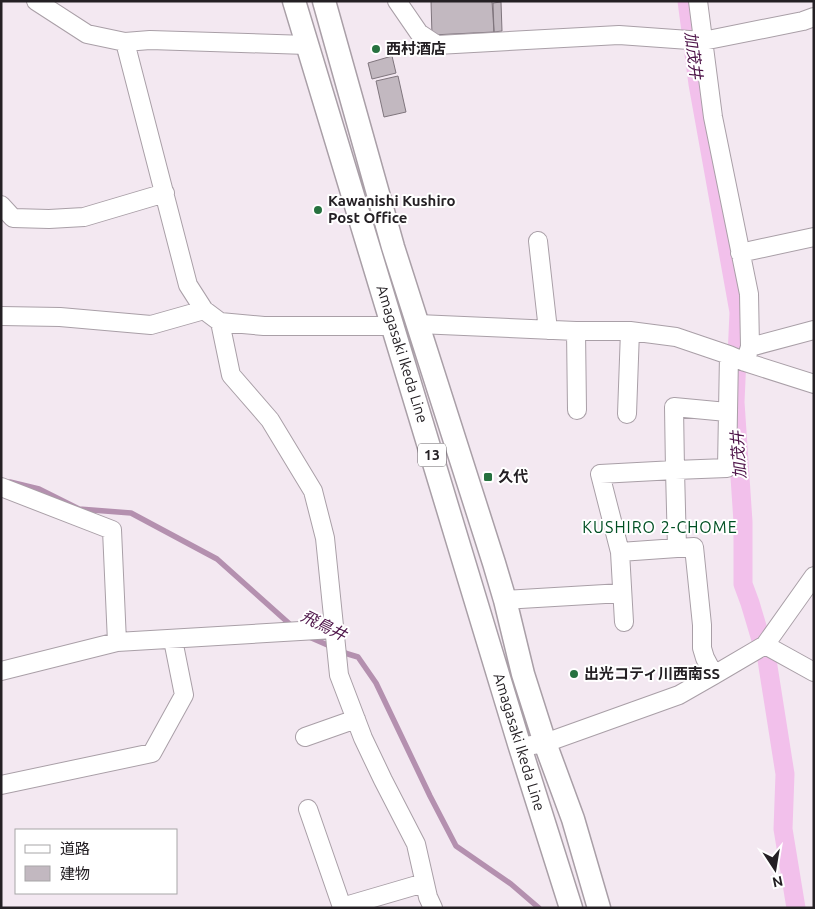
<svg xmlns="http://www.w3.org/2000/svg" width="815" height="909" viewBox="0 0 815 909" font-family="Ubuntu,'Noto Sans JP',sans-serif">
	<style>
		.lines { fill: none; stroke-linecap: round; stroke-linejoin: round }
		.stream { stroke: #b490af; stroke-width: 5.5 }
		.canal { stroke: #f2c0eb; stroke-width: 19 }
		.building { fill: #c2b8c0; stroke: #7f757d }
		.minor-casing { stroke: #a99fa7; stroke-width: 20 }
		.major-casing { stroke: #a99fa7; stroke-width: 25 }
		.minor { stroke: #fff; stroke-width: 18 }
		.major { stroke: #fff; stroke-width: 22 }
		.poi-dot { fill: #26713f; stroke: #fff; stroke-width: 2 }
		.labels { text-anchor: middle; stroke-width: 4; stroke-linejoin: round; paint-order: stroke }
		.shield { fill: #fff; stroke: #666366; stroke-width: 1 }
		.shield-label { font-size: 14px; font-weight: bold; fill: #242024 }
		.poi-label { font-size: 15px; font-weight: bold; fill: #242024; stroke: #fff; text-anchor: start }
		.street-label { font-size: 15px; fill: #242024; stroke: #fff }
		.water-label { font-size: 16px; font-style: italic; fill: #4e1449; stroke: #fff }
		.neighbourhood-label { font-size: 16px; letter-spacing: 1px; fill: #004f23; stroke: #fff }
	</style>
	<rect width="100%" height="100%" fill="#f3e8f1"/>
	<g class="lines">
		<path class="stream" d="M10,482L39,489L79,509L131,513L217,559L293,627
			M307,636L348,654L358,657L376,683L430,796L456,846L511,884L539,908"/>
		<path class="canal" d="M687,1L698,84L739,312L735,402L743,522V584L750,603L767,660L785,774L783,829L796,908"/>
	</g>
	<path class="building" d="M431,1H492L494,32L432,35Z
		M501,2L502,31L494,32L493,3Z
		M392,56L396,73L372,79L368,63Z
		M398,76L406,112L384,117L376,81Z"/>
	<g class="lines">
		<defs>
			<path id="minor" d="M36,1L87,34L125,42L150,40L307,45
				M397,1L419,33L437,45L619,35L703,41L803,21L814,17
				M698,1L713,117L749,294L750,347L745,362L729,355L727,468L675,470L674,407L727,412
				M125,42L188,285L204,310
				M1,205L13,218L49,219L84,217L165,193
				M538,241L548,330
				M740,253L814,237
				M1,316L60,317L151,325L204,310L220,322L264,326H394
				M220,322L231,375L270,420L313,491L325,538L339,675L363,738L383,780L416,844L428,897L433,908
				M418,324L576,331H630L676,337L729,355
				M576,331L577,410
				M750,347L814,330
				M745,362L814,384
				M627,414L630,331
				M1,487L112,530L117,642
				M677,548L620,552L600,474L675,470L677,548L694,547L702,625V648L705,658L714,675
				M620,552L624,622
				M505,600L622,593
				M765,645L814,672
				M1,671L117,642L334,629
				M305,737L356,719
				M520,747L545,743L679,695L714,675L765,645L814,576
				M1,785L152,753L184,695L173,640
				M308,809L342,907L424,883"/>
			<path id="major" d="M294,1L520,747L571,908
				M324,1L393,247L494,563L505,600L523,674L545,743L573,819L599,908"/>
		</defs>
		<use href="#minor" class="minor-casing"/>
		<use href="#major" class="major-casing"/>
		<use href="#minor" class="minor"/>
		<use href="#major" class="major"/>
	</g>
	<g class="poi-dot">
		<circle cx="376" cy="49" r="5"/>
		<circle cx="318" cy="210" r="5"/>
		<rect x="483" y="472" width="10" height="10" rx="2.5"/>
		<circle cx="574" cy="674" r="5"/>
	</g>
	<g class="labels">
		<rect class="shield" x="418" y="443.5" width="28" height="23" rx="4"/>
		<g class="shield-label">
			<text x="432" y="460">13</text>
		</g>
		<g class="poi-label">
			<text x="386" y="54">西村酒店</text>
			<text x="328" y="206">Kawanishi Kushiro<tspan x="328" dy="17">Post Office</tspan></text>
			<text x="498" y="482">久代</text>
			<text x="584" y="679">出光コティ川西南SS</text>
		</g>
		<g class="street-label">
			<text transform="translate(402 354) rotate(73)" y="5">Amagasaki Ikeda Line</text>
			<text transform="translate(519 742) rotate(73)" y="5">Amagasaki Ikeda Line</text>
		</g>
		<g class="water-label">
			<text transform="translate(694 55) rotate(83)" y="6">加茂井</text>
			<text transform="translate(738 455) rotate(-94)" y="6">加茂井</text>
			<text transform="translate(324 625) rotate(26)" y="6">飛鳥井</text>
		</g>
		<g class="neighbourhood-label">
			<text x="660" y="533">KUSHIRO 2-CHOME</text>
		</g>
	</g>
	<rect width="815" height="909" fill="none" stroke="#242024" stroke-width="5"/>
	<rect x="15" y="829" width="162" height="65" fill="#ffffff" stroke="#a7a6a7"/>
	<rect x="25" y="845" width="25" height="8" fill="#ffffff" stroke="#a7a6a7"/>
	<text x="60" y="854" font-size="15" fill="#242024">道路</text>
	<rect x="25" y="866" width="25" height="15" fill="#c2b8c0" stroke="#a7a6a7"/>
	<text x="60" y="879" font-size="15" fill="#242024">建物</text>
	<g transform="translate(775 869) rotate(168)" stroke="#ffffff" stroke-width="4" paint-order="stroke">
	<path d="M0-4L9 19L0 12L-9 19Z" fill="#242024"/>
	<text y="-8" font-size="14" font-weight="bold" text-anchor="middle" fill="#242024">N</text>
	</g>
</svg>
